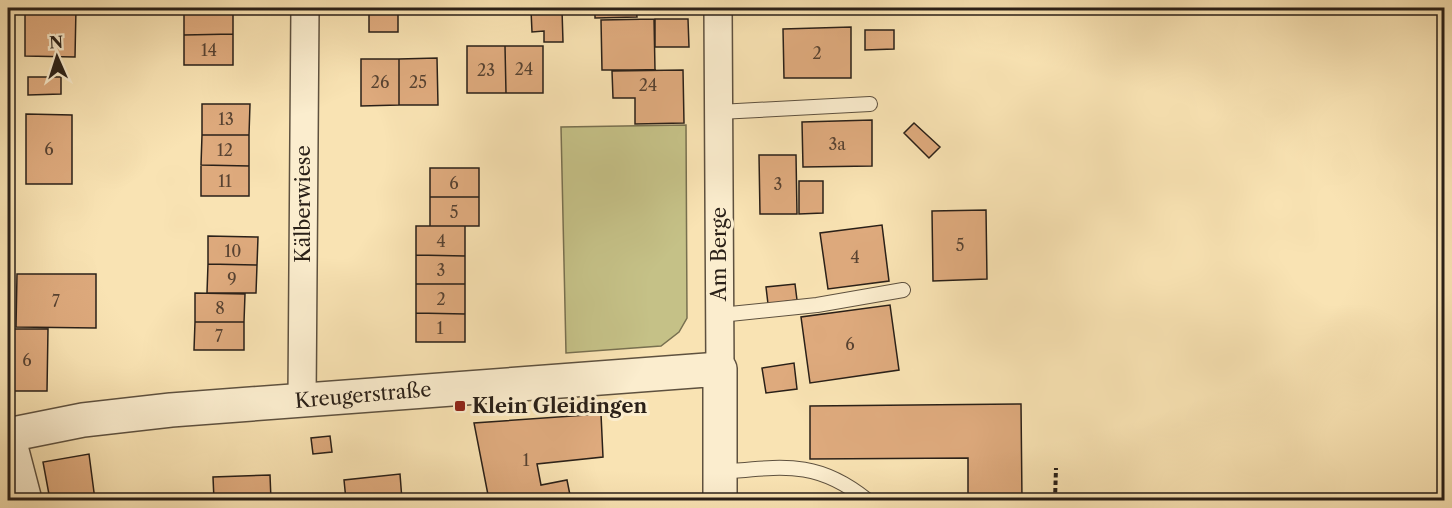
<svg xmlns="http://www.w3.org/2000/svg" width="1452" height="508" viewBox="0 0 1452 508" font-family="'Libre Caslon Text',serif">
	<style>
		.green { fill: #c5c187; stroke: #787050; stroke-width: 1.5 }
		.building { fill: #deaa7d; stroke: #2a2018; stroke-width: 1.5 }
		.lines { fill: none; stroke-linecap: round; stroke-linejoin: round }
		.service-casing { stroke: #5e513f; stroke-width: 16 }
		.minor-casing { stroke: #5e513f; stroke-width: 30 }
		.tertiary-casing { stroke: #5e513f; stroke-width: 36 }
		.path { stroke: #2a2018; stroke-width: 4; stroke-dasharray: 4.5 3; stroke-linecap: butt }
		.service { stroke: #fbedce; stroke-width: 14 }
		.minor { stroke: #fbedce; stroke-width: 27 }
		.tertiary { stroke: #fbedce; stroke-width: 33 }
		.poi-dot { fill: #8f2418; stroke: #fbedce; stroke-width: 2 }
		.labels { text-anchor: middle; stroke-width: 6; stroke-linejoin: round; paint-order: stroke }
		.number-label { font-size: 16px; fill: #574231 }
		.street-label { font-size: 20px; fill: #2a2018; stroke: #fbedce }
		.poi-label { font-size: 20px; font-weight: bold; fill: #2a2018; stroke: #fbedce; text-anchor: start }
	</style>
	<rect width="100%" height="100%" fill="#f9e3b3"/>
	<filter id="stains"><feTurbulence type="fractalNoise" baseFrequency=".00333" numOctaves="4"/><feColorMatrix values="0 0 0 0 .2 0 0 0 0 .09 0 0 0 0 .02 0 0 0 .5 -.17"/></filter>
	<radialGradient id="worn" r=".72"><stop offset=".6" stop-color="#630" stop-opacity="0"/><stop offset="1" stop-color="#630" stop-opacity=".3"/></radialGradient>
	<path class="green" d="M686,125L687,318L679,332L661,346L566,353L561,127Z"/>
	<path class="building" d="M25,8H76L75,57L25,56Z
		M184,8H233V34L184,35Z
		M369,8H398V32H369Z
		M595,8H636L637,17L595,18Z
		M531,10H562L563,42H544V31L532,32Z
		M654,19L655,70H602L601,20Z
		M655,19H688L689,47H655Z
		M851,27V78H784L783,29Z
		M865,30H894V49L865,50Z
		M233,34V65H184V35Z
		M467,46H505L506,93H467Z
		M505,46H543V93H506Z
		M437,58L438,105H399V59Z
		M361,59H399V105L361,106Z
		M683,70L684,123L635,124V98H613L612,71Z
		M28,77H61V94L28,95Z
		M202,104H250L249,135H202Z
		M26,114L72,115V184H26Z
		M872,120V166L803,167L802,122Z
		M914,123L940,147L929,158L904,133Z
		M202,135H249V166L201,165Z
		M759,155H796L797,214H760Z
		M201,165L249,166V196H201Z
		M430,168H479V197H430Z
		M799,181H823V213L799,214Z
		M430,197H479V226H430Z
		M986,210L987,279L933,281L932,211Z
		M882,225L889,281L828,289L820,233Z
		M416,226H465V256L416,255Z
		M208,236L258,237L257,265L208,264Z
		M416,255L465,256V284H416Z
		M208,264L257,265L256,293H207Z
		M17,274H96V328L16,327Z
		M416,284H465V314L416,313Z
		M795,284L797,300L768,304L766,287Z
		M195,293L245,294L244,322H195Z
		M890,305L899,370L810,383L801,317Z
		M416,313L465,314V342H416Z
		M195,322H244V350H194Z
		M8,329H48L47,391H8Z
		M794,363L797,389L766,393L762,368Z
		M1021,404L1022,500H968V458L810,459V406Z
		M601,414L603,457L537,464L541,485L567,480L571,500H489L474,423Z
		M330,436L332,452L313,454L311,438Z
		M89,454L95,500H50L43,462Z
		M400,474L402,500H346L344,480Z
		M270,475L271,500H214L213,477Z
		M817,494V500H755V495Z"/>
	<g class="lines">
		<defs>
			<path id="service" d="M719,112L870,104
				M720,315L817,305L903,290
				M720,472C782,467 816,459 867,500"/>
			<path id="minor" d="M718,8L720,369
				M302,400L305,8
				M11,435L28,500"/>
			<path id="tertiary" d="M8,435L83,420L171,410L720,369V500"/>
		</defs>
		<use href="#service" class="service-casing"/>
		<use href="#minor" class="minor-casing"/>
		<use href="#tertiary" class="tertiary-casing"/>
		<path class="path" d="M1055,500L1056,468"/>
		<use href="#service" class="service"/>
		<use href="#minor" class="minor"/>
		<use href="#tertiary" class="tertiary"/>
	</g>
	<rect class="poi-dot" x="454" y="400" width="12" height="12" rx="3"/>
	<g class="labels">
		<g class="number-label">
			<text x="209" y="56">14</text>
			<text x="817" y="59">2</text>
			<text x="524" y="75">24</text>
			<text x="486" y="76">23</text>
			<text x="380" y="88">26</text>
			<text x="418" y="88">25</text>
			<text x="648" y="91">24</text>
			<text x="226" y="125">13</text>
			<text x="837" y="150">3a</text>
			<text x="49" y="155">6</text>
			<text x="225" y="156">12</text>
			<text x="225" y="187">11</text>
			<text x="454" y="189">6</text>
			<text x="778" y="190">3</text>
			<text x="454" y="218">5</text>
			<text x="441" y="247">4</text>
			<text x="960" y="251">5</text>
			<text x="233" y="257">10</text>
			<text x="855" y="263">4</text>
			<text x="441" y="276">3</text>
			<text x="232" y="285">9</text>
			<text x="441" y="305">2</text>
			<text x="56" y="307">7</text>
			<text x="220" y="314">8</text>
			<text x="440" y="334">1</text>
			<text x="219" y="342">7</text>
			<text x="850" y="350">6</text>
			<text x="27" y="366">6</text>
			<text x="526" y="466">1</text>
		</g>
		<g class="street-label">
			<text transform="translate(303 204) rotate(-90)" y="7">Kälberwiese</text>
			<text transform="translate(719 254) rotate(-90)" y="7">Am Berge</text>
			<text transform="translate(363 395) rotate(-5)" y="7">Kreugerstraße</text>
		</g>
		<g class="poi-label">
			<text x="472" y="413">Klein Gleidingen</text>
		</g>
	</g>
	<rect width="1452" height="508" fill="none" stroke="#f9e3b3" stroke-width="30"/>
	<rect x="9" y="9" width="1434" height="490" fill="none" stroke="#2a2018" stroke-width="3"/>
	<rect x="15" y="15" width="1422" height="478" fill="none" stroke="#2a2018" stroke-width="1.5"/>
	<g transform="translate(57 57) rotate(357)" stroke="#fbedce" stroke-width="4.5" paint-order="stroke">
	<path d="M0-4.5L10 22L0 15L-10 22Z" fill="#2a2018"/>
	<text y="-9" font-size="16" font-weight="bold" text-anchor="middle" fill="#2a2018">N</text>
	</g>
	<rect width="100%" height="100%" filter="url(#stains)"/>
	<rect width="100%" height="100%" fill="url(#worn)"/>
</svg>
